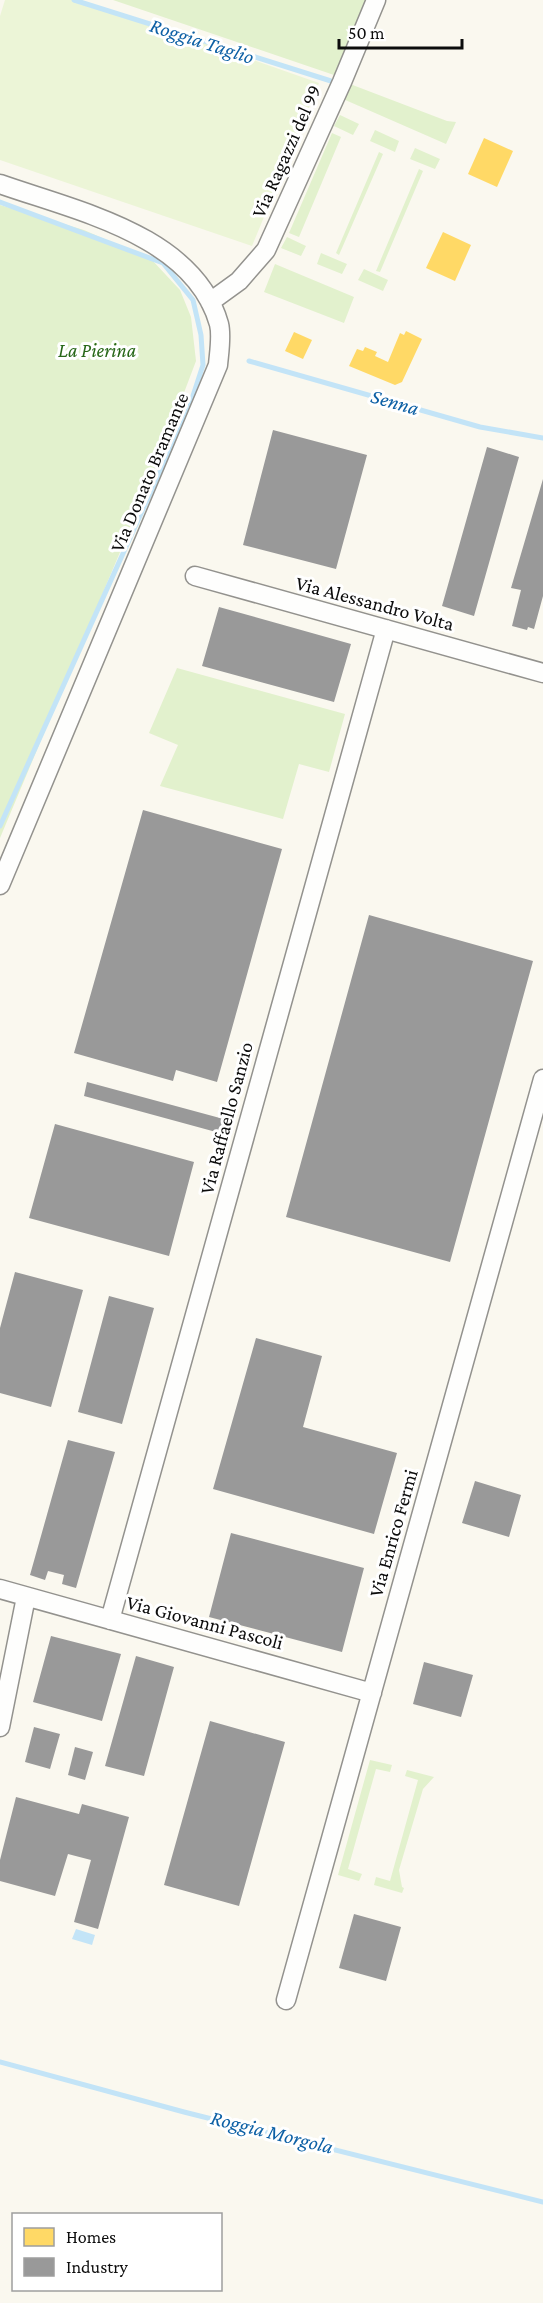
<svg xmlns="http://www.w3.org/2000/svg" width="543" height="2303" viewBox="0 0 543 2303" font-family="'Crimson Pro',serif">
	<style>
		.green { fill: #e2f1cd }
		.pitch { fill: #ecf5d7 }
		.water { fill: #c3e4f7 }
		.homes { fill: #ffd966 }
		.industry { fill: #999 }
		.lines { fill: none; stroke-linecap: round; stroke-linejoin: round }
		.stream { stroke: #c3e4f7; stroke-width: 5 }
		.street-casing { stroke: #93928e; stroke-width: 21 }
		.street { stroke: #fefefd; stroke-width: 18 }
		.labels { text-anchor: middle; stroke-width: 6; stroke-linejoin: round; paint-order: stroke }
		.street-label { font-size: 20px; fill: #0c0c0c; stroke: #fff }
		.park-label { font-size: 20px; font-style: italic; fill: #276718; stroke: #fff }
		.water-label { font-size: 21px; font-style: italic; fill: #0d60a5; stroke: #fff }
	</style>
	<rect width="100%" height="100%" fill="#faf8ef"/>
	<path class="green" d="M113,0H366L334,75Z
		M350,84L447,121L456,122L446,144L343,99Z
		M340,115L359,124L353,135L334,126Z
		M375,130L399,141L395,152L370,141Z
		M332,133L341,137L299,237L289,233Z
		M415,148L440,159L435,169L410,159Z
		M379,152L383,154L339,255L336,253Z
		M419,169L423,171L380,272L376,271Z
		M0,205L84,230L152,260L180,290L191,317L196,361L157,464L0,838Z
		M287,237L306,246L301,256L281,248Z
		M321,253L347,264L342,274L317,264Z
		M275,264L354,297L344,323L264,292Z
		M364,269L388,280L383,291L358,280Z
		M177,668L345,714L329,772L299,764L283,819L160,786L178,745L149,733Z
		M370,1760L392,1765L390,1772L376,1769L348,1869L362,1874L359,1881L338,1875Z
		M407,1770L434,1777L423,1789L399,1870L402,1887L404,1888L402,1893L374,1885L376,1877L390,1881L418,1780L405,1776Z"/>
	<path class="pitch" d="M5,0H81L319,83L252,246L0,160V16Z"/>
	<path class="water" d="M76,1929L95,1935L92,1945L72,1939Z"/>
	<path class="homes" d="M484,138L513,151L497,187L468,174Z
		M443,232L471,245L455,281L426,268Z
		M406,331L422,339L402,382L395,385L349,366L357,349L363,351L365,347L377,352L375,356L388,362L400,333L404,335Z
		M294,332L312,340L303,359L285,351Z"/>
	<path class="industry" d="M273,430L367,455L336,569L243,545Z
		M487,447L519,457L474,616L442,606Z
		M543,479V596L534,629L528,627L527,630L512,626L521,590L511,588Z
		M219,607L351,644L334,702L202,666Z
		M143,810L282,849L217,1082L176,1070L173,1081L74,1053Z
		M369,915L533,961L450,1262L286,1217Z
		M87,1082L231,1121L227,1135L84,1096Z
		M55,1124L194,1162L169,1256L29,1218Z
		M15,1272L83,1290L51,1407L0,1393V1328Z
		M109,1296L154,1308L122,1424L78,1412Z
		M256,1338L322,1356L303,1427L397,1453L374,1534L213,1489Z
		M68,1440L115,1452L76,1588L62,1584L64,1575L48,1571L45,1580L30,1575Z
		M475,1481L521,1495L509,1537L462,1523Z
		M231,1533L364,1568L342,1652L209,1617Z
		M51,1636L121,1654L102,1721L33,1702Z
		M136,1656L174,1667L144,1776L105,1766Z
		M424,1662L473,1675L461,1717L413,1704Z
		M210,1721L285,1742L239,1906L164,1885Z
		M34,1727L60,1734L50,1769L25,1762Z
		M75,1747L93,1752L85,1780L68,1775Z
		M16,1797L79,1814L82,1804L129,1817L98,1929L74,1922L91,1860L68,1854L55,1896L0,1881V1860Z
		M354,1914L401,1927L386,1981L339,1968Z"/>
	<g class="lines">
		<path class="stream" d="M74,0L331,81
			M0,202L163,263L193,300L201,335L203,365L190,405L0,826
			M249,361L480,427L543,438
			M0,2062L184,2112L543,2202"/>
		<defs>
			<path id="street" d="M0,184C76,211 194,235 219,324C222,336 219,353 218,365L0,885
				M210,302L239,281L266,250L342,82L376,0
				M195,576L543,673
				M0,1589L372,1693
				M110,1620L386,629
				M0,1727L26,1597
				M286,2000L543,1079"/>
		</defs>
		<use href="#street" class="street-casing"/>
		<use href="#street" class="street"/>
	</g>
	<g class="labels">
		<g class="street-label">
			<text transform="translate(286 151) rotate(-66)" y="7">Via Ragazzi del 99</text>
			<text transform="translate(149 472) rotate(-67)" y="7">Via Donato Bramante</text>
			<text transform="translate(375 603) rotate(15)" y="7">Via Alessandro Volta</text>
			<text transform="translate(226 1118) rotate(-75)" y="7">Via Raffaello Sanzio</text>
			<text transform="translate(393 1533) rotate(-74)" y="7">Via Enrico Fermi</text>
			<text transform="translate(205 1622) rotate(15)" y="7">Via Giovanni Pascoli</text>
		</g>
		<g class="park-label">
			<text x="97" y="357">La Pierina</text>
		</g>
		<g class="water-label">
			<text transform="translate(202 41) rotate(18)" y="7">Roggia Taglio</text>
			<text transform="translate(395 402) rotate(16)" y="7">Senna</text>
			<text transform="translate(272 2132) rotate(14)" y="7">Roggia Morgola</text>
		</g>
	</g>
	<rect x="12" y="2213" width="210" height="78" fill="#ffffff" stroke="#9e9e9e" stroke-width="1.5"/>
	<rect x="24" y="2228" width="30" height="18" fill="#ffd966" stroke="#9e9e9e" stroke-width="1.5"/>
	<text x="66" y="2243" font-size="18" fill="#0c0c0c">Homes</text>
	<rect x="24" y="2258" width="30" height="18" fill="#999999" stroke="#9e9e9e" stroke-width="1.5"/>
	<text x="66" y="2273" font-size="18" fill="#0c0c0c">Industry</text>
	<path d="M339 39v9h123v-9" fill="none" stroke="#0c0c0c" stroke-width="3"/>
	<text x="348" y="39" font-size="18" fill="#0c0c0c" stroke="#ffffff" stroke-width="4.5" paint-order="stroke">50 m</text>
</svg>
